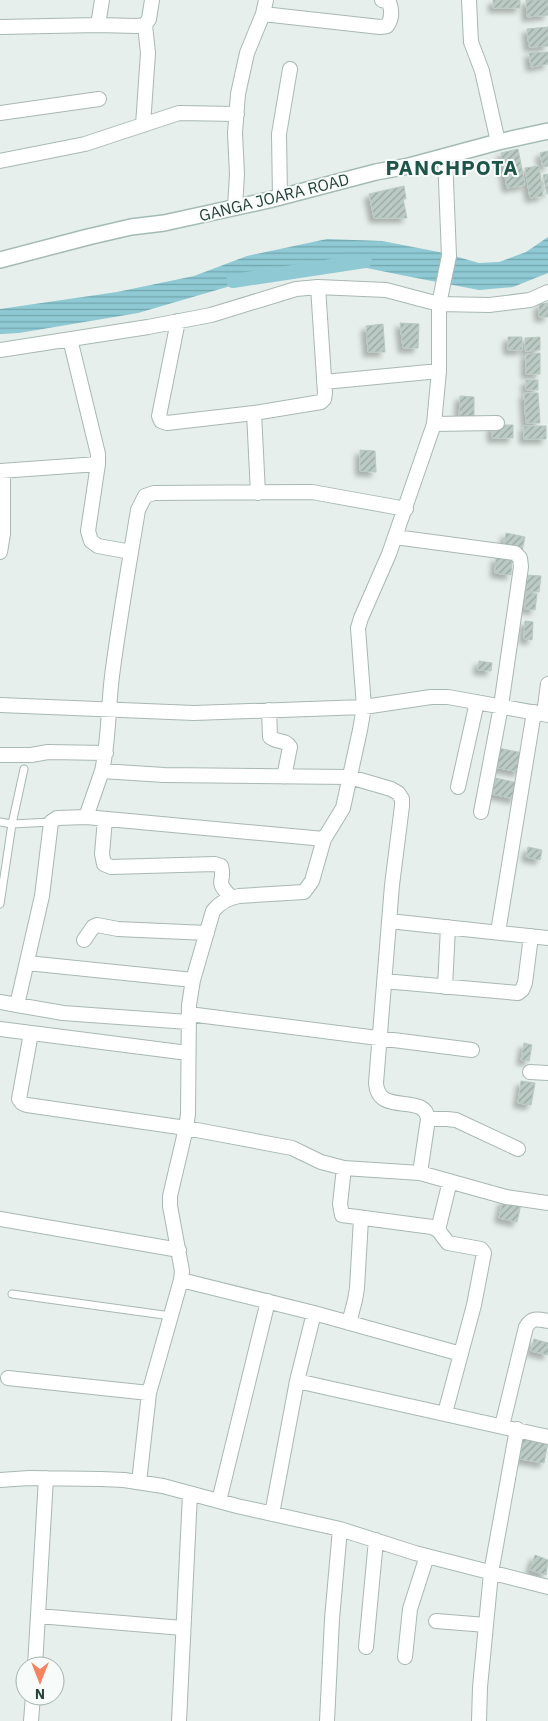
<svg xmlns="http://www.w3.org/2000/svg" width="548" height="1721" viewBox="0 0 548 1721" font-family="'IBM Plex Sans',sans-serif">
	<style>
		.water { fill: url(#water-rules) }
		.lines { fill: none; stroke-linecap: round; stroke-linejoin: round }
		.canal { stroke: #8ec9d4; stroke-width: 14 }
		.building { fill: url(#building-hatch); stroke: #b8c9c2; filter: url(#shadow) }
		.lane-casing { stroke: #a8b8b2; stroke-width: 9 }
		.street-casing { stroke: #a8b8b2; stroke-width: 16 }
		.secondary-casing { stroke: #a4bbb3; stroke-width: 18 }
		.lane { stroke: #fff; stroke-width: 7 }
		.street { stroke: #fff; stroke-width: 14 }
		.secondary { stroke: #fff; stroke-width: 15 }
		.labels { text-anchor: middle; stroke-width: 4; stroke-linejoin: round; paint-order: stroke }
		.street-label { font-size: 16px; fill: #24423a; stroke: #f7fbf9 }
		.district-label { font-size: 21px; font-weight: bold; letter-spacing: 1px; fill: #1f5548; stroke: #f7fbf9 }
	</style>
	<defs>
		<pattern id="water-rules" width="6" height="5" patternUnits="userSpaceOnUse" patternTransform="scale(1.25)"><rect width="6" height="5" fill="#8ec9d4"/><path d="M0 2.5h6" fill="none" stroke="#74a5ad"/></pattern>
		<pattern id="building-hatch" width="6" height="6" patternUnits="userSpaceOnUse" patternTransform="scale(1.25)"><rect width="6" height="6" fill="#bbcac4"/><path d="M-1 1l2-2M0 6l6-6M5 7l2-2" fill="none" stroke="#98a6a0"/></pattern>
		<filter id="shadow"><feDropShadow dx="-4.5" dy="4.5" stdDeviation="2.5" flood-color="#0004"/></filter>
	</defs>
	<rect width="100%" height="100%" fill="#e6efeb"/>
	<path class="water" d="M548,237V273L513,287L479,290L411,277L332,261L283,267L227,287L138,313L19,333L0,334V309L117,292L194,276L247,256L327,239L382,241L444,253L479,263L499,262L526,252Z"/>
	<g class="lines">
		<path class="canal" d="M233,281L365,261"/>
	</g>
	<path class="building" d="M493,0H520V8H493Z
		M526,0H548V15L527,17Z
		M548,27V46L529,47L527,29Z
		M548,52V64L531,67L529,53Z
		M518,149L525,185L507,188L501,153Z
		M548,151V166L543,167L540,153Z
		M539,166L543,196L530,198L525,168Z
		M548,174V194H547L543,175Z
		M404,186L406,199H403L407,218H374L369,194Z
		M548,303V317H539V304Z
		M400,323L419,324L418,348H403Z
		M383,324L385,352H368L366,326Z
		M508,337H522V350H508Z
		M540,337V350L525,351V338Z
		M540,353V374H526V354Z
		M526,380H538V390H526Z
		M524,393H538L540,423H526Z
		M460,396L474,397V421L459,422Z
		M492,425H513V438H492Z
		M524,426H546V439H524Z
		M360,450L375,451L376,472L360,471Z
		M506,533L525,537L522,551L503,547Z
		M496,557L512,559L511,575L495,573Z
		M526,575L541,576L539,592L524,591Z
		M526,593L537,594L535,610L525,609Z
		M525,621L533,622L532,640L524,639Z
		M479,661L492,663L491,671L478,670Z
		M498,748L523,753L519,772L494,767Z
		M496,778L518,783L515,799L492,794Z
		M528,847L542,850L540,860L526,857Z
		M524,1043L532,1045L529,1061L521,1060Z
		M521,1081L535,1083L531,1105L518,1103Z
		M503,1200L521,1204L517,1222L499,1218Z
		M534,1339L548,1343V1355L531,1351Z
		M523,1438L548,1442L544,1463L520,1459Z
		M535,1555L548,1560L546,1575L530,1570Z"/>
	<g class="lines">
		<defs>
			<path id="lane" d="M24,769L12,824L51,822
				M0,822L12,824L0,904
				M12,1294L171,1316"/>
			<path id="street" d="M469,0L471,42L482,71L498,142
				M263,14L380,27L387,26C392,19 392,10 389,2L382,0
				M98,25L102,0
				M0,27L98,25L137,26L145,25L149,19L152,0
				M0,113L99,99
				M143,125L148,53L145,25
				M445,156L449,256L439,304L489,305L530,300L548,292
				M0,161L85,144L179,113L237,114
				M280,197L279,134L290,69
				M235,207L237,174L235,133L238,94L247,53L263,14L266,0
				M178,321L159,416L161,421L167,423L254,413L321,402L324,399L325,393L318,287
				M70,339L98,454V464L88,531L91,541L98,546L131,552
				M0,350L148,327L211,315L296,289L318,287L386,290L439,304V371L434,424L389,554L361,618L358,628L364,707L360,730L343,808L324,839L312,881L304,892L239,896C228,898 220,902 213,911L193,980L189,1005L188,1114L186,1128L170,1196V1206L182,1271L181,1280L149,1393L139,1482
				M324,382L439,371
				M254,413L258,493
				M434,424L497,423
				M0,471L98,464
				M395,537L515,553L520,558L521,567L501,706L481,812
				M0,552L3,534V471
				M0,705L194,713L364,707L431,697H448L548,715
				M269,710L270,737C277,743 285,739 290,747L284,777
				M544,714L548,684
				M0,755H31L48,752L106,753
				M102,771C109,740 108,708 112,676C119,621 129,565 138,510L145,496L154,493L312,492L406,509
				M458,787L477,702
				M86,817L324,839
				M105,819L102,854L104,864L111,867L215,864L221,866C226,883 213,879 231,897
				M389,921L548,938
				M498,932L534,712
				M84,940L93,927L97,925L118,929L207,933
				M27,963L193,980
				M384,981L518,993L522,990L525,983L531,936
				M445,987L448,927
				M0,1002L17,1005
				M189,1014L472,1050
				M188,1022L63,1013L17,1005L42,896L51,822L57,818L86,817L102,771L164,775L350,777L391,789L398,793L402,799V806L392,885L376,1083C378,1117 425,1092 428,1119L420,1173
				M0,1029L188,1053
				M31,1033L19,1099L22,1103L27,1105L186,1128L292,1148L321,1162L344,1168L420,1173L506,1197L548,1203
				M530,1072L548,1073
				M428,1119H447L456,1120L518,1149
				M344,1168L340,1204L342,1215L432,1227L438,1230L448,1243L481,1249L484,1253L474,1305L445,1413
				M0,1219L179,1250
				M438,1230L450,1181
				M181,1280L314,1313L461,1354
				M349,1323L355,1300L357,1288L361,1219
				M8,1378L149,1393
				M297,1381L548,1437
				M502,1426L526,1327C532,1317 538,1319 548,1321
				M0,1480L29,1478L101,1479L124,1480L163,1486L237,1506L340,1529L415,1553L548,1587
				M219,1501L268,1301
				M272,1514L297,1381L314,1313
				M38,1616L183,1628
				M436,1621L486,1625
				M366,1647L376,1540
				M405,1657L410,1609L427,1556
				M35,1666L46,1478
				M31,1721L33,1696
				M179,1721L190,1494
				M327,1721L332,1619L340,1529
				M479,1721L480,1687L491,1573L517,1429"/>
			<path id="secondary" d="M0,260L88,237L131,227L164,223L269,200L376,172L409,166L498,142L548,131"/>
		</defs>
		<use href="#lane" class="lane-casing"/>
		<use href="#street" class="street-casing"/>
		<use href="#secondary" class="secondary-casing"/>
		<use href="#lane" class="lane"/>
		<use href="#street" class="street"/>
		<use href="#secondary" class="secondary"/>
	</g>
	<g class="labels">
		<g class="street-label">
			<text transform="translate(274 197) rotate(-14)" y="6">GANGA JOARA ROAD</text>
		</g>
		<g class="district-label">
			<text x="452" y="175">PANCHPOTA</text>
		</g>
	</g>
	<g transform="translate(40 1681) rotate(180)"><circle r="24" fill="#f7fbf9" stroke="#a3b1ad"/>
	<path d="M0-4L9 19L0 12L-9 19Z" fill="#f4845f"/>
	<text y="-8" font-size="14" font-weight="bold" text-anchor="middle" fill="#24423a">N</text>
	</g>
</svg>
